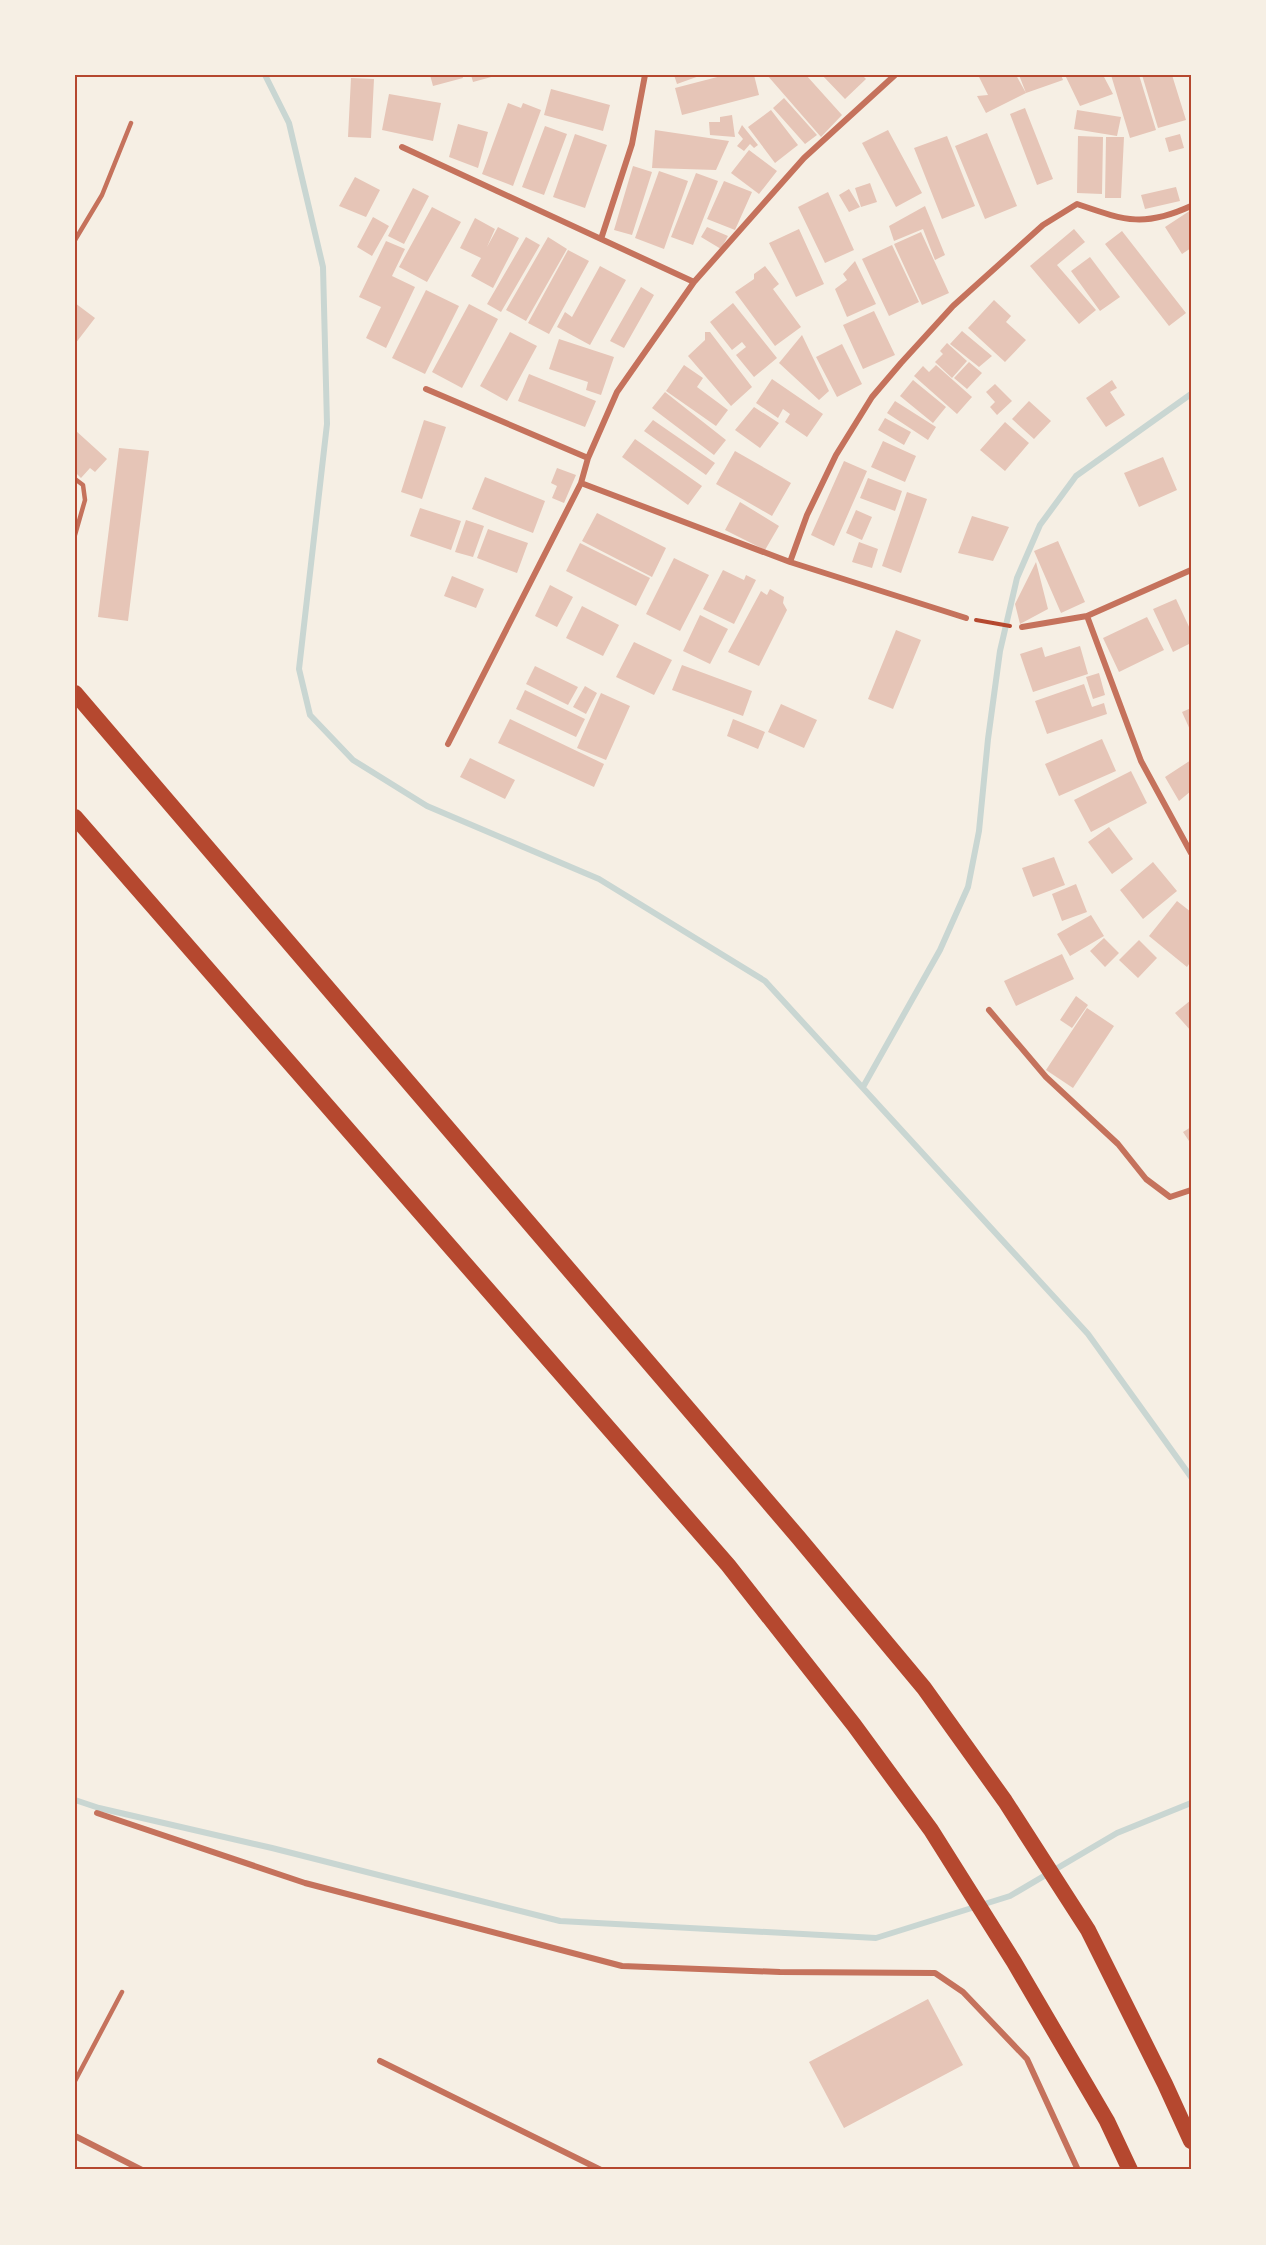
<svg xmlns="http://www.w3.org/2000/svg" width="1266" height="2245" viewBox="0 0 1266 2245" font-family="Rubik,sans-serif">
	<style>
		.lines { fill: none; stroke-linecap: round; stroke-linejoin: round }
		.stream { stroke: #c9d6d2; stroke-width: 6 }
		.building { fill: #e6c5b7 }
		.path { stroke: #b5482f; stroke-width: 4 }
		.service { stroke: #c5725c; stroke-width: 4.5 }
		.minor { stroke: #c5725c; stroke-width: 6 }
		.motorway { stroke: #b5482f; stroke-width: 16 }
		.neatline { fill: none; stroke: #b5482f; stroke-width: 2 }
	</style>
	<rect width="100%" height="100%" fill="#f6efe4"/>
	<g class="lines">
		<path class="stream" d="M265,75L289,123L323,267L327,424L299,669L310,715L353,760L427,806L599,879L765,981L1088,1334L1191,1477
			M863,1087L940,950L968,887L979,831L988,739L1000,651L1017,578L1040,525L1076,476L1191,394
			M75,1800L99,1808L272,1848L560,1921L876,1938L1010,1896L1117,1833L1191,1803"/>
	</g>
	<path class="building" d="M430,75H462L463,78L433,86Z
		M471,75H495V76L473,82Z
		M674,75H702L677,84Z
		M725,75H734V77L754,75L759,95L682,115L675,88Z
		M767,75H806L842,115L821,137Z
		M822,75H862L866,79L845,99Z
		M978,75H1016L1026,93L1019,75H1061L1063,80L1026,93L986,113L977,96L988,95Z
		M1065,75H1103L1113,94L1080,106Z
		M1111,75H1139L1156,130L1130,138Z
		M1142,75H1172L1186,120L1158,128Z
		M351,78L374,79L371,138L348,137Z
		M551,89L610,105L603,131L544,115Z
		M389,94L441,103L433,141L382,130Z
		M784,98L817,135L805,144L773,108Z
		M508,103L521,108L523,103L541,110L513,186L482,174Z
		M1025,108L1053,179L1037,185L1010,114Z
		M771,110L798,145L775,163L748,127Z
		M1077,110L1121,117L1117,136L1074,129Z
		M732,115L735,137L710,135L709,122H720V117Z
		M458,124L488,132L478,168L449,157Z
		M742,125L758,145L754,148L750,144L744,151L737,146L743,139L738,133Z
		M545,126L567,134L544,195L522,187Z
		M655,130L729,141L716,170L652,168Z
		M888,130L922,193L896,207L862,143Z
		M987,133L1017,206L985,219L955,146Z
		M575,134L607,145L585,208L553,197Z
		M1180,134L1184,148L1169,152L1165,138Z
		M947,136L975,206L942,219L914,148Z
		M1078,136L1103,137L1102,194L1077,193Z
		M1106,137H1124L1121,198H1105Z
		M749,150L777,171L759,194L731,173Z
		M633,166L652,172L632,235L614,230Z
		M659,171L688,181L664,249L635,238Z
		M696,173L718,181L693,245L671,237Z
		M355,177L380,190L366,217L339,206Z
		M724,181L752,192L735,230L707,219Z
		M870,183L877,202L861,207L855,188Z
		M1176,187L1180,201L1145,209L1141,195Z
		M413,188L429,196L404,244L388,236Z
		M849,189L860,207L849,212L839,195Z
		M828,192L854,250L825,263L798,207Z
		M925,206L945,255L935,260L923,229L894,241L889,226Z
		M432,207L461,222L427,282L399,267Z
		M1191,210V248L1182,254L1165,227Z
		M373,217L389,226L372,256L357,247Z
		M475,218L495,229L487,247L498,227L519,238L493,288L471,276L481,258L460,248Z
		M707,227L728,236L721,249L701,237Z
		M799,229L824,284L796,297L769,243Z
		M1074,229L1085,242L1057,265L1096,310L1079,324L1030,266Z
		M1122,231L1186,313L1169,326L1105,244Z
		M921,232L949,293L922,305L894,244Z
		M526,237L540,245L501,312L487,304Z
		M548,237L567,249L526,321L506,310Z
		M386,241L405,249L392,276L415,287L386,348L366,338L381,307L359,297Z
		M892,245L919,302L889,316L862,259Z
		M568,250L589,261L549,334L528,323Z
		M1090,257L1120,297L1100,311L1071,271Z
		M855,261L876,304L847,317L835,289L847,280L843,274Z
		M600,266L626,280L590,345L557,327L565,312L572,317Z
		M765,266L779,284L773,289L801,327L775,346L735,292L754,279V274Z
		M641,287L654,295L624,348L610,341Z
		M426,290L459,306L425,374L392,358Z
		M994,300L1011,316L1006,322L1026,340L1005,362L968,328Z
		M75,303L95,318L75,344Z
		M733,303L777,358L754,377L736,355L746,347L742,342L732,350L710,322Z
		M469,304L498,319L462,388L432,372Z
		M874,311L895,355L863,369L843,325Z
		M962,331L992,356L979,367L950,344Z
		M510,332L537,346L507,401L480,386Z
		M705,332H710L752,387L731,406L688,356L705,340Z
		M802,335L829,391L819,400L779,363Z
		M559,339L614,357L601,395L586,390L588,382L549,369Z
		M947,343L967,361L952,378L935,362L943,354L940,351Z
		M842,344L862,384L837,397L816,357Z
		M969,362L982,373L967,389L954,378Z
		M684,365L703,378L697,387L728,410L716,426L666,391Z
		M936,365L972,397L957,414L914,376L923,366L929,372Z
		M529,374L596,401L585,427L518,401Z
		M772,379L823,414L807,437L785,422L790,414L783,409L778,418L756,403Z
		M913,380L946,407L933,423L900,396Z
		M1112,380L1117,388L1110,392L1125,415L1106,427L1086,398Z
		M995,384L1012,401L997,415L990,407L995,402L986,392Z
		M665,392L726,440L714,455L652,408Z
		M895,401L936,427L928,440L887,413Z
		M1029,401L1051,421L1034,439L1012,419Z
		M754,407L779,423L760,448L735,430Z
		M885,418L911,432L904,445L878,430Z
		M424,420L446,427L422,499L401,492Z
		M653,420L715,463L706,475L644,431Z
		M1005,422L1029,443L1005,471L980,450Z
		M75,430L107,459L95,472L90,468L81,478L75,472Z
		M635,439L702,486L688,505L622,457Z
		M883,441L916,456L905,482L871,467Z
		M119,448L149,451L128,621L98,617Z
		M735,451L791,483L772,516L716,484Z
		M1163,457L1177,490L1139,507L1124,473Z
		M844,461L867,471L834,546L811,535Z
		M557,468L576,475L564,503L552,498L557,486L551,483Z
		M485,477L545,501L533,533L472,509Z
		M868,478L902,491L895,511L860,498Z
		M907,492L927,499L901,573L882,566Z
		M740,502L779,526L765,550L725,530Z
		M420,508L461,521L451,550L410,536Z
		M856,510L872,517L862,540L846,533Z
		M597,513L666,548L652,577L582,541Z
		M972,516L1009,527L993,561L958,553Z
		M466,520L484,526L473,557L455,552Z
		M488,529L528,543L517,573L477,558Z
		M1058,541L1085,602L1061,613L1034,551Z
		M859,542L878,549L872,568L852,562Z
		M580,543L650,578L636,606L566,571Z
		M674,558L709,575L680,631L646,614Z
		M1036,562L1048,609L1020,624L1015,604Z
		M723,570L744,580L746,575L756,580L734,624L703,609Z
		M452,576L484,589L476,608L444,596Z
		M550,585L573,597L557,627L535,616Z
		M770,589L784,597L783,603L787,610L759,666L728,652L761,591L767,595Z
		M1176,599L1191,631V643L1173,652L1153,609Z
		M582,606L619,625L603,656L566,638Z
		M700,615L728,629L710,664L683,651Z
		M1147,617L1164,650L1119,672L1103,638Z
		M896,630L921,640L893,709L868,699Z
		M634,642L672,660L654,695L616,677Z
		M1080,646L1088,674L1033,692L1020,654L1042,647L1045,657Z
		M682,665L752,691L743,716L672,690Z
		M535,666L578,687L568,705L526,684Z
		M1099,673L1105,695L1093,699L1086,677Z
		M1084,684L1092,707L1104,703L1107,714L1047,734L1035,701Z
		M585,686L597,693L586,714L573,707Z
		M525,690L585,719L576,737L516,709Z
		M601,693L630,706L606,760L577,748Z
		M781,704L817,720L804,748L768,732Z
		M1191,708V732L1182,712Z
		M510,719L604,764L594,787L498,743Z
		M733,719L765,732L758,749L727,736Z
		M1102,739L1116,771L1059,796L1045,764Z
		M470,758L515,780L505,799L460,777Z
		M1191,760V791L1179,801L1165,777Z
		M1131,771L1147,803L1091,832L1074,800Z
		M1109,827L1133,859L1112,874L1088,842Z
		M1054,857L1065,885L1033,897L1022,868Z
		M1153,862L1177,891L1143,919L1120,890Z
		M1076,884L1087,912L1062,921L1052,894Z
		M1177,901L1191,912V961L1187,967L1149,936Z
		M1091,915L1104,936L1070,956L1057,934Z
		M1104,938L1119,953L1105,967L1090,951Z
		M1139,940L1157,958L1138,978L1119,960Z
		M1062,954L1074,979L1016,1006L1004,981Z
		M1076,996L1088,1005L1072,1028L1060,1020Z
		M1191,1000V1031L1175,1013Z
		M1087,1008L1114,1026L1073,1088L1046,1070Z
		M1191,1127V1144L1183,1132Z
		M928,1999L963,2065L844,2128L809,2062Z"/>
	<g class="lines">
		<path class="path" d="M976,620L1010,626"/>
		<path class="service" d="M75,240L102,195L131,123
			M75,479L83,485L85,500L75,535
			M75,2081L122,1992"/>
		<path class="minor" d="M402,147L694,282
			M601,239L632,144L645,75
			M426,389L588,458
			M581,483L790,562L966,618
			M790,562L807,515L836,455L872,397L901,363L953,306L1043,225L1077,204C1124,220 1143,228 1191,206
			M1087,616L1141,761L1191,853
			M1022,627L1087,616L1191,570
			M448,744L581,483L588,458L617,392L694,282L804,158L895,75
			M989,1010L1046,1077L1118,1144L1146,1179L1170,1197L1191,1190
			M97,1813L305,1883L622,1966L780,1972L935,1973L963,1992L1027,2059L1078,2170
			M380,2061L601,2170
			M75,2136L142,2170"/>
		<path class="motorway" d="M75,693L798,1537L924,1688L1005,1801L1088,1930L1165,2084L1191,2141
			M75,817L728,1565L854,1725L931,1830L1014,1962L1107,2121L1130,2170"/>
	</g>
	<rect width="1266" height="2245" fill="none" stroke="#f6efe4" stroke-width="153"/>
	<rect x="76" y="76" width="1114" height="2092" class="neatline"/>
</svg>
